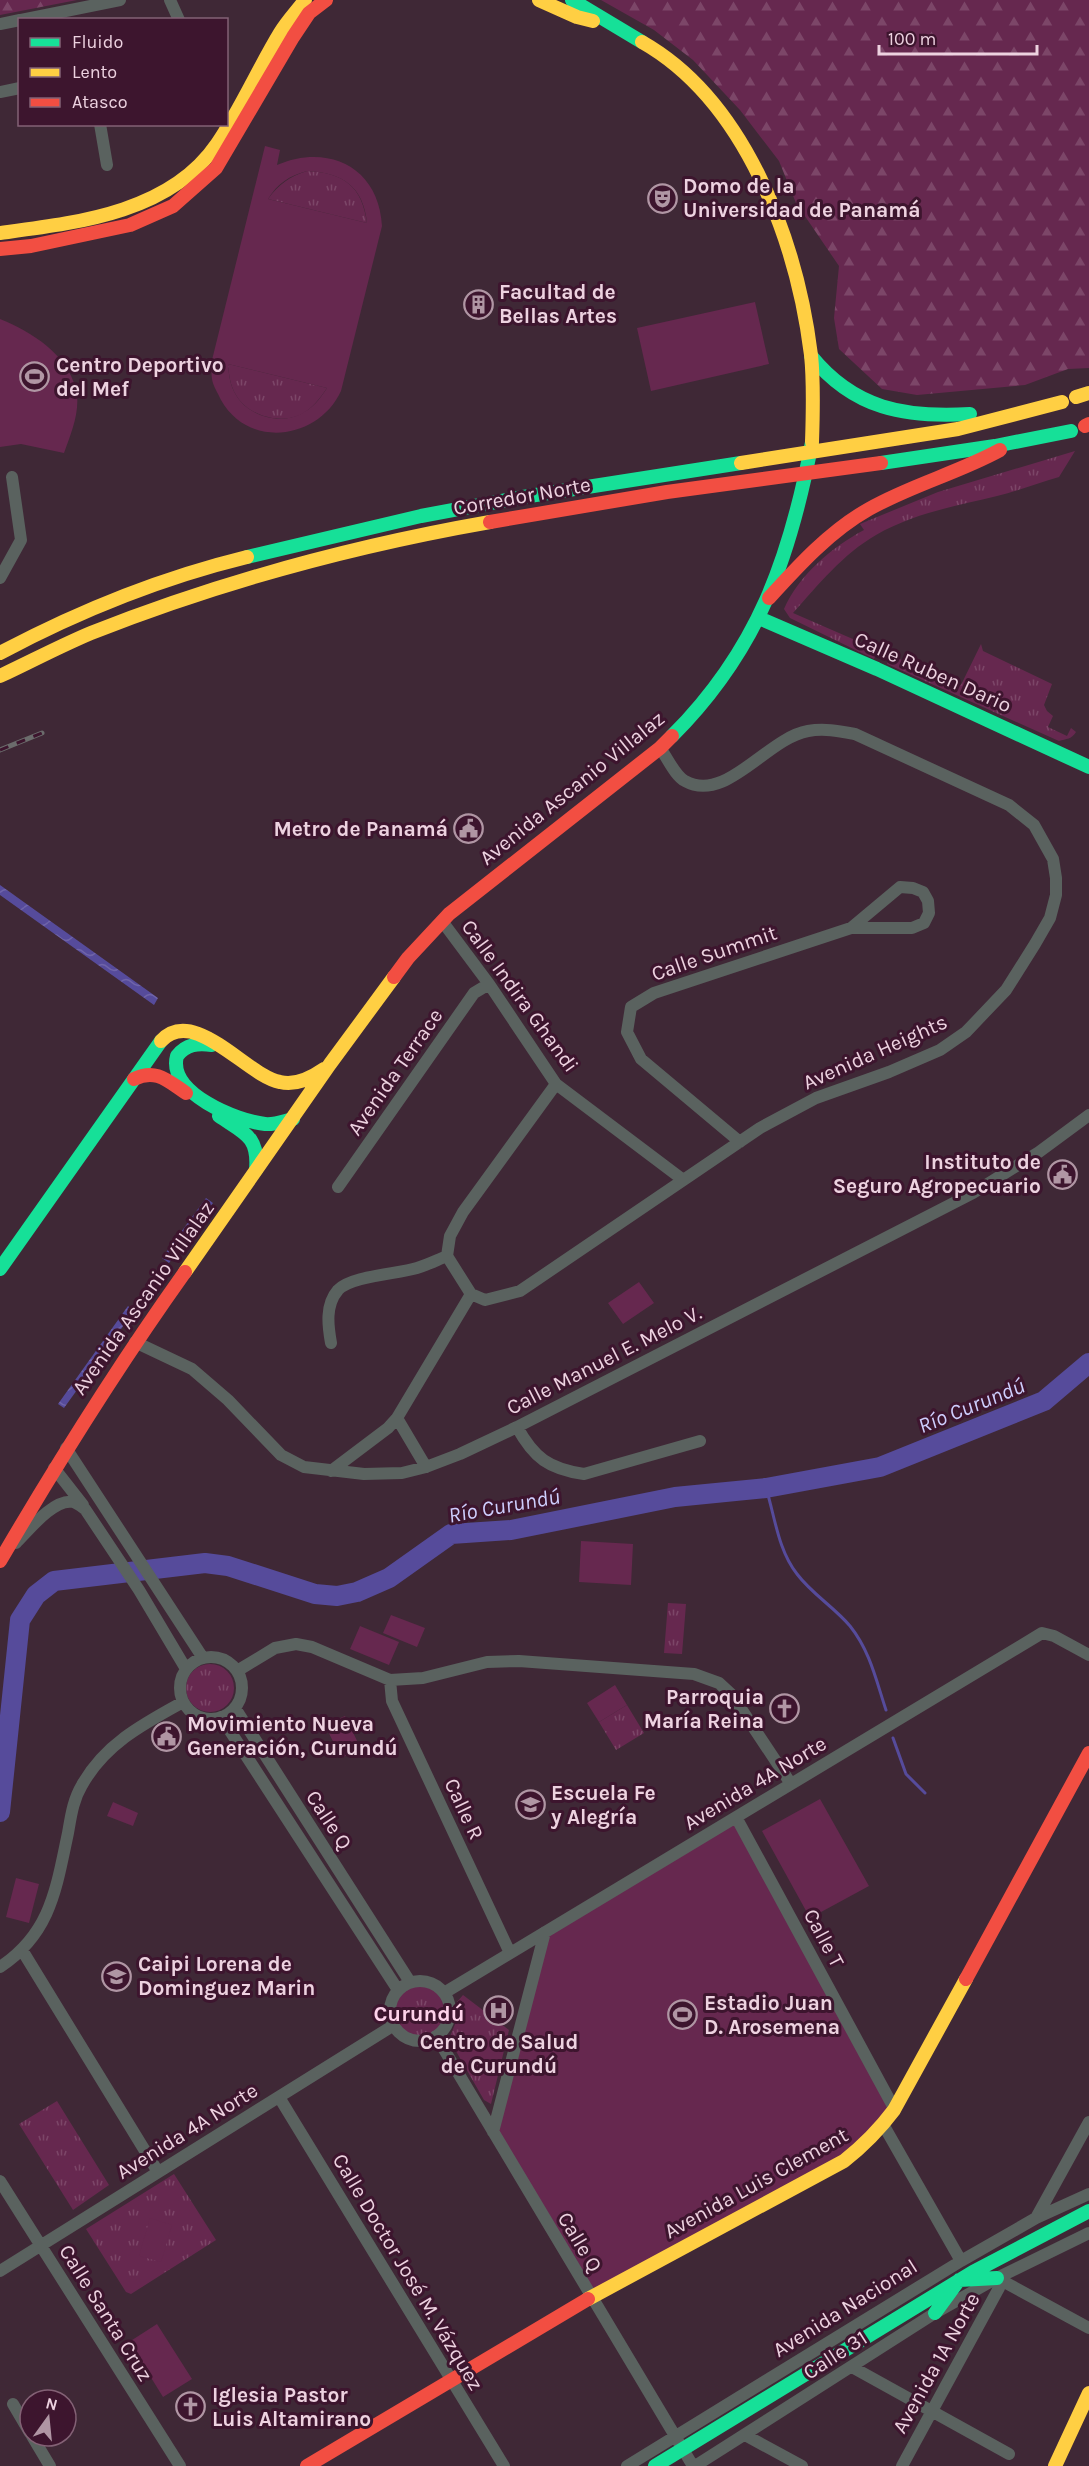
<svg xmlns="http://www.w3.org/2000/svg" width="1089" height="2466" viewBox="0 0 1089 2466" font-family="Karla,sans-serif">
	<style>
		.grass { fill: url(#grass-tufts) }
		.forest { fill: url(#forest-firs) }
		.garden { fill: #66284f; fill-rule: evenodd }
		.water { fill: url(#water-waves) }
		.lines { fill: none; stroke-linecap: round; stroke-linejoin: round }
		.stream { stroke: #564b9b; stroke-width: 3 }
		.river { stroke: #564b9b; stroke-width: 20 }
		.street { stroke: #5a625f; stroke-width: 12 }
		.fast { stroke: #16e098; stroke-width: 14 }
		.slow { stroke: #ffcf43; stroke-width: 14 }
		.jam { stroke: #f24e42; stroke-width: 14 }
		.rail-casing { stroke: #6b6c6c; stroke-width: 5 }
		.rail { stroke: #3d152e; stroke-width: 3; stroke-dasharray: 9; stroke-linecap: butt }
		.labels { text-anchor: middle; stroke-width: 6; stroke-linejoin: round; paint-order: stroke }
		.poi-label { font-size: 21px; font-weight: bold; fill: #edd2e0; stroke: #3d152e; text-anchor: start }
		.street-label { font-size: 21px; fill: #edd2e0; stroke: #3d152e }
		.water-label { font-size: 22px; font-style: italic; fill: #cecefd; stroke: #3d152e }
		.neighbourhood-label { font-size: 22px; font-weight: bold; fill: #fed2ea; stroke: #3d152e }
	</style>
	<defs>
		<pattern id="grass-tufts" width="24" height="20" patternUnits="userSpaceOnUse" patternTransform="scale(1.5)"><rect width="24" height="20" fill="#66284f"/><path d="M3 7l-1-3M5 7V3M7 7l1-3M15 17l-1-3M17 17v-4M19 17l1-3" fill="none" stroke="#7c4668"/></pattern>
		<pattern id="forest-firs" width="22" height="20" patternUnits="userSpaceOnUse" patternTransform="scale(1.5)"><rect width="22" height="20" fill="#66284f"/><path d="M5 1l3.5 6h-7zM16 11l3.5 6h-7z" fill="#7c4668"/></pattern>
		<pattern id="water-waves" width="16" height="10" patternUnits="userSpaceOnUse" patternTransform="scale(1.5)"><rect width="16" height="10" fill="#564b9b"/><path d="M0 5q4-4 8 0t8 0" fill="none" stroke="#6f64a9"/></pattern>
	</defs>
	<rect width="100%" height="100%" fill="#3f2836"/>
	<path class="grass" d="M307,171C344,173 362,186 367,223L268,199C279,184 289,177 307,171Z
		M228,364L327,388C320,398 313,408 302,414C281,425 248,416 236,395C230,385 229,375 228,364Z
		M1075,451L1059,477C1038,483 1018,491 997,496C956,506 914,513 876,535C843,554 818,585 793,613L878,650L874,659L790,618L784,609C799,575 832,547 864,530L860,524L938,492Z
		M981,644L983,651L1052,684L1044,705L1047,711L1053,716L1048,727L1067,736L1071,728L1076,732C1072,739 1066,739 1059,741L887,664L890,655L961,685Z
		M668,1603L686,1604L682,1654L664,1653Z
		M186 1688a24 24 0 1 1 48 0a24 24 0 1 1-48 0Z
		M627,1705L644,1733L616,1750L599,1722Z
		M390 2011a30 30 0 1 1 60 0a30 30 0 1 1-60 0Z
		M463,1995L509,2030L491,2104L484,2100L449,2039L458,2017L457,2002Z
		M57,2101L109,2185L73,2210L19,2124Z
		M174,2174L216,2240L131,2294L126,2292L86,2229Z"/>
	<path class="forest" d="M0,0H77L0,15Z
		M601,0H1089V368L1068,369L1025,385L917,395L882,389L839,349L834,318L839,266L796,203L779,161L740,110L693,60L654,30Z"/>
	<path class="garden" d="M265,146L280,150L277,165C328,143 379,167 382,226L341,391C319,439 249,450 221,400C218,393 213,386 212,379C211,373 212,366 212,360ZM307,171C343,173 363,186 367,223L268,199C278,183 289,176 307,171ZM228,364L327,388C320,399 313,408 301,414C280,425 248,416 236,395C230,385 229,376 228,364Z
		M755,302L769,364L651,391L637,328Z
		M0,319C32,332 67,354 76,389C81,410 71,434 64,453L21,444L0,447Z
		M639,1282L654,1303L623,1324L608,1303Z
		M581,1541L633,1544L631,1585L579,1582Z
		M391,1615L425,1628L417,1647L383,1633Z
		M360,1626L399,1642L389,1665L350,1649Z
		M615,1685L627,1705L599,1722L587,1703Z
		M345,1716L361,1749L341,1758L325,1725Z
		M820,1799L869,1886L810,1918L762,1831Z
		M113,1802L138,1813L133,1826L107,1816Z
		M736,1817L895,2110L869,2142L591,2298L493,2132L545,1932Z
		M16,1878L39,1884L29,1923L6,1917Z
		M150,2218L172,2225L161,2262L139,2256Z
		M157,2324L192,2379L163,2397L129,2342Z"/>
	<path class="water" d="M0,885L158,998L154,1005L0,895Z
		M206,1198L213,1203L169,1263L162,1258Z
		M128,1306L134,1311L64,1408L58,1404Z"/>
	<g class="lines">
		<path class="stream" d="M766,1488C775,1517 778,1550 797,1574C812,1594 834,1607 850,1626C870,1651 876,1680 886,1710
			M893,1738L906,1774L925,1793"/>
		<path class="river" d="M0,1812L20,1620L36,1595L54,1581L205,1563L228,1566L315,1594L337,1596L357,1592L389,1578L451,1534L511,1530L675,1497L766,1488L880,1467L1044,1401L1089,1363"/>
		<path class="street" d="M170,0L179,20
			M21,20L120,0
			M0,24L20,20
			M0,92L20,88
			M100,124L107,165
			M0,578L21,540L12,477
			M442,921L489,984L556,1084L682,1179
			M740,1142L641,1059L627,1032L631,1007L654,993L851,928H912L924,923L929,913L928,901L923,892L913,888L900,887L851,928
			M338,1187L474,993L489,984
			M471,1294L485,1300L520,1291L760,1128L816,1098L889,1072L940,1050L966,1032L1006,990L1035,944L1050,918L1056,895V878L1053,859L1034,825L1009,805L855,734C839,731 824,728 808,731C767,738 726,804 685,781C675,776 667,757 660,748
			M471,1294L447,1256L450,1236L463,1212L556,1084
			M135,1342L192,1369L228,1400L281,1455L304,1467L364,1474L402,1473L426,1467L460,1454L517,1427L973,1193L1039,1152L1089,1115
			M331,1343C328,1326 325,1305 338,1290C351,1276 397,1274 417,1268C427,1265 437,1260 447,1256
			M397,1418L426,1467
			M517,1427C534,1458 549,1469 584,1474L700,1441
			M66,1448L203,1658
			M54,1468L83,1505
			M331,1471L388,1428L397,1418L471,1294
			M16,1543C28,1531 54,1498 73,1502C77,1503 82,1507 85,1509L139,1590L186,1669
			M180 1688a31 31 0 1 1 62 0a31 31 0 1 1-62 0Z
			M237,1671L275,1648L296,1644L312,1647L390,1680L423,1678L487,1662L519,1661L694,1674L719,1683L732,1695L791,1784
			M390,1680L392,1701L510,1953
			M235,1708L410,1982
			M221,1717L398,1990
			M736,1817L895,2110
			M22,1950L158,2172
			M0,1967C51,1933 56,1889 68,1833C71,1816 73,1800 82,1785C105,1744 143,1724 183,1702
			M390 2011a30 30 0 1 1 60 0a30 30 0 1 1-60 0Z
			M444,1993L1042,1633L1054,1636L1089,1655
			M436,2036L693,2466
			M279,2097L504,2466
			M884,2126L961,2261
			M493,2132L545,1932
			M0,2181L180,2466
			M1036,2218L1089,2122
			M0,2271L394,2025
			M997,2278L1089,2328
			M852,2367L1009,2454
			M13,2404L30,2433
			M745,2435L802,2466
			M32,2436L50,2466
			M627,2466L961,2261L1036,2218L1089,2194
			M695,2466L935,2313L997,2278L1089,2233
			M902,2466L999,2288L997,2278"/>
		<path class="fast" d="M572,0L642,42
			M811,356C854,409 905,418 970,414
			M881,463L995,446L1071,431
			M247,557L421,516L523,497L741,463
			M759,618L877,669L1089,767
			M672,736C758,650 790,558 812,442
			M212,1045C198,1043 186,1044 177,1056C167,1093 237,1121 265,1124C275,1125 284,1121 293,1119
			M219,1116C244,1133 259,1136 256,1170
			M0,1269L161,1041
			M935,2313L959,2280L997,2278
			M655,2466L973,2272L1089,2211"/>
		<path class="slow" d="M539,0L577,17L593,21
			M642,42C746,101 797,242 811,355C814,383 813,413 812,442
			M0,233C76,223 170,213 217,144C241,109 258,69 280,33C287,21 297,11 305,0
			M1076,397L1089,393
			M741,463L958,429L1062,402
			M0,653C79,611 161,578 247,557
			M0,676C30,662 60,646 91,633C220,582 353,546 490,522
			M161,1041C194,1005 247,1076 280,1082C296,1086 311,1078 324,1069
			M185,1272L330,1064L394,977
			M588,2299L844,2161C863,2146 879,2130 894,2110L966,1979
			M1055,2466L1089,2393"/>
		<path class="jam" d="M0,249L31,246L130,225L173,206L216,168L293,37L309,13L326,0
			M1085,426L1089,424
			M490,522L667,492L881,463
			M769,598C799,565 830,531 869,509C911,485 958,473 1000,450
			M394,977L408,958L449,914L660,748L672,736
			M134,1079C156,1068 168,1081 186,1093
			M0,1561C58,1462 118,1366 185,1272
			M966,1979L1089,1753
			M307,2466L588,2299"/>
		<defs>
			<path id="rail" d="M0,750L42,733"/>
		</defs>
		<use href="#rail" class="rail-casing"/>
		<use href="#rail" class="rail"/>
	</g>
	<defs>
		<symbol id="theatre-ring" viewBox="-11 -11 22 22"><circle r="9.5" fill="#3d152e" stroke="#b096a4" stroke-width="1.5"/><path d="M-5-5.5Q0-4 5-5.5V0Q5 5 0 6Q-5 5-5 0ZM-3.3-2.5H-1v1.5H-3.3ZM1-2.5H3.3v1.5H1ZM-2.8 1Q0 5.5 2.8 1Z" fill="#b096a4"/></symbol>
		<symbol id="building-ring" viewBox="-11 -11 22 22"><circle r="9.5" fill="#3d152e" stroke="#b096a4" stroke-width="1.5"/><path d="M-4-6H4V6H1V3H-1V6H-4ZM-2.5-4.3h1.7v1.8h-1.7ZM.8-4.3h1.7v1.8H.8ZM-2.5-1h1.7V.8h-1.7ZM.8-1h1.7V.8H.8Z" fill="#b096a4"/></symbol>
		<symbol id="stadium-ring" viewBox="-11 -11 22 22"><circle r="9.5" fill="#3d152e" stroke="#b096a4" stroke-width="1.5"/><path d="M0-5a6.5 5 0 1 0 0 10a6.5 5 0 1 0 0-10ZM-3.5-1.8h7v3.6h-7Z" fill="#b096a4"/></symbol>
		<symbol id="civic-ring" viewBox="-11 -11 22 22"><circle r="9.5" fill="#3d152e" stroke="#b096a4" stroke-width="1.5"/><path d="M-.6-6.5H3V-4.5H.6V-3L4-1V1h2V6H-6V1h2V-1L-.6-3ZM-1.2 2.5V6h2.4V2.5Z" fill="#b096a4"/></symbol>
		<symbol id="church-ring" viewBox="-11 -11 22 22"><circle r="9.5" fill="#3d152e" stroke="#b096a4" stroke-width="1.5"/><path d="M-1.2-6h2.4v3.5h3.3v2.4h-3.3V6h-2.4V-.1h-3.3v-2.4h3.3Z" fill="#b096a4"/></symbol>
		<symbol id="school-ring" viewBox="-11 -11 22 22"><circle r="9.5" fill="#3d152e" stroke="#b096a4" stroke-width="1.5"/><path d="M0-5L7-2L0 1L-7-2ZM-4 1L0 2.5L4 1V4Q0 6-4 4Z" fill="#b096a4"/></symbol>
		<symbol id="hospital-ring" viewBox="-11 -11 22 22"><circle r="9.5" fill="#3d152e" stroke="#b096a4" stroke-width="1.5"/><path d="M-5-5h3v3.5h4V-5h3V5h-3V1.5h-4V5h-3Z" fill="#b096a4"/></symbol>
	</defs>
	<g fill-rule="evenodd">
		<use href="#theatre-ring" x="646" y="182" width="33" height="33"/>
		<use href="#building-ring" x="462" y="288" width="33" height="33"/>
		<use href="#stadium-ring" x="18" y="360" width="33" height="33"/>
		<use href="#civic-ring" x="452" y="812" width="33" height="33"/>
		<use href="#civic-ring" x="1046" y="1158" width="33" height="33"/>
		<use href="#church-ring" x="768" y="1692" width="33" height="33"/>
		<use href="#civic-ring" x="150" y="1720" width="33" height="33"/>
		<use href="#school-ring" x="514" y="1788" width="33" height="33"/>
		<use href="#school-ring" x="100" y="1960" width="33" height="33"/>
		<use href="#hospital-ring" x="482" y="1994" width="33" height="33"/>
		<use href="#stadium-ring" x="666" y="1998" width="33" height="33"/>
		<use href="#church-ring" x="174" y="2390" width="33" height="33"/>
	</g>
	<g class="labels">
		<g class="poi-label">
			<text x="683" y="193">Domo de la<tspan x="683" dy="24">Universidad de Panamá</tspan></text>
			<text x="499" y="299">Facultad de<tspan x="499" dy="24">Bellas Artes</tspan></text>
			<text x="56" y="372">Centro Deportivo<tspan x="56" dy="24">del Mef</tspan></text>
			<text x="448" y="836" text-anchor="end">Metro de Panamá</text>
			<text x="1041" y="1169" text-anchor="end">Instituto de<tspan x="1041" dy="24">Seguro Agropecuario</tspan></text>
			<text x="764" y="1704" text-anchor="end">Parroquia<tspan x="764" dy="24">María Reina</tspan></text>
			<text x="187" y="1731">Movimiento Nueva<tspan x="187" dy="24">Generación, Curundú</tspan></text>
			<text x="551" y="1800">Escuela Fe<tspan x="551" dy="24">y Alegría</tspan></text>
			<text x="138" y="1971">Caipi Lorena de<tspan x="138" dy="24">Dominguez Marin</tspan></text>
			<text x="704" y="2010">Estadio Juan<tspan x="704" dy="24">D. Arosemena</tspan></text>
			<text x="499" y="2049" text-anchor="middle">Centro de Salud<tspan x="499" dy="24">de Curundú</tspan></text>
			<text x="212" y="2402">Iglesia Pastor<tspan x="212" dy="24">Luis Altamirano</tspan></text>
		</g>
		<g class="street-label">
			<text transform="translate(522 496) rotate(-10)" y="7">Corredor Norte</text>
			<text transform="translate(933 672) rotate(24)" y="7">Calle Ruben Dario</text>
			<text transform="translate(572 788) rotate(-39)" y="7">Avenida Ascanio Villalaz</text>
			<text transform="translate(714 953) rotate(-19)" y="7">Calle Summit</text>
			<text transform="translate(520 996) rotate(54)" y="7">Calle Indira Ghandi</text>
			<text transform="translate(875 1052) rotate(-24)" y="7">Avenida Heights</text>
			<text transform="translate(395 1072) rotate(-55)" y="7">Avenida Terrace</text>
			<text transform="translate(143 1298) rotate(-55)" y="7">Avenida Ascanio Villalaz</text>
			<text transform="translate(604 1360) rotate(-27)" y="7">Calle Manuel E. Melo V.</text>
			<text transform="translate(755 1783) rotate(-31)" y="7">Avenida 4A Norte</text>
			<text transform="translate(464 1809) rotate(65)" y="7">Calle R</text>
			<text transform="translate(329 1820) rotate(57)" y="7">Calle Q</text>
			<text transform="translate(824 1938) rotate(62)" y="7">Calle T</text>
			<text transform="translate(187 2131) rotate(-32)" y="7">Avenida 4A Norte</text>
			<text transform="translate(756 2183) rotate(-29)" y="7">Avenida Luis Clement</text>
			<text transform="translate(580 2242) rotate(59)" y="7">Calle Q</text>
			<text transform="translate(408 2272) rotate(59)" y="7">Calle Doctor José M. Vázquez</text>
			<text transform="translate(845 2308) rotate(-32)" y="7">Avenida Nacional</text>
			<text transform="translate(106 2313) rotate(58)" y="7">Calle Santa Cruz</text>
			<text transform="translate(835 2355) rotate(-33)" y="7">Calle 31</text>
			<text transform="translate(936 2363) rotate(-61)" y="7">Avenida 1A Norte</text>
		</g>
		<g class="water-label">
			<text transform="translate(971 1405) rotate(-22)" y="8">Río Curundú</text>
			<text transform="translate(504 1505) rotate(-10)" y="8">Río Curundú</text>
		</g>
		<g class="neighbourhood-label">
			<text x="419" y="2021">Curundú</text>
		</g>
	</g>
	<rect x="18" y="18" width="210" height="108" fill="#3d152e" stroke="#836175" stroke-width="1.5"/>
	<rect x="30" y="38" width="30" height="9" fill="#16e098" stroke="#836175" stroke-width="1.5"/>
	<text x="72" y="48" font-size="18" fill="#edd2e0">Fluido</text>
	<rect x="30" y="68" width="30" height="9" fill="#ffcf43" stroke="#836175" stroke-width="1.5"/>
	<text x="72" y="78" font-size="18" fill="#edd2e0">Lento</text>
	<rect x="30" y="98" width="30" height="9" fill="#f24e42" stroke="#836175" stroke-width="1.5"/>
	<text x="72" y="108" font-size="18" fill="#edd2e0">Atasco</text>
	<g transform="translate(48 2418) rotate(15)"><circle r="28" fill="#3d152e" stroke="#836175" stroke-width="1.5"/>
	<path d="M0-4.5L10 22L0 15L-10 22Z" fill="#b096a4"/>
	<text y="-9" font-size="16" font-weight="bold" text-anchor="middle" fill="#edd2e0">N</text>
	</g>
	<path d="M879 45v9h158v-9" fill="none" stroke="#edd2e0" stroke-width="3"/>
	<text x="888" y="45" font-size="18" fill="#edd2e0" stroke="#3d152e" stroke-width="4.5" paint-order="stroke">100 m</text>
</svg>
